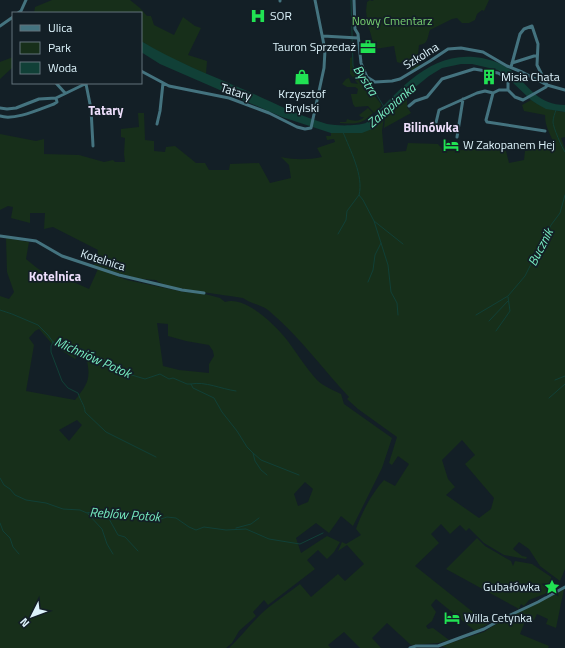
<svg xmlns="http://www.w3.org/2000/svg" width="565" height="648" viewBox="0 0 565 648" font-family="'Titillium Web',sans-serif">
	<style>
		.green { fill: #172f1a; fill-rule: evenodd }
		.water { fill: #114037 }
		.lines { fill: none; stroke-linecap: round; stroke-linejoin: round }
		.stream { stroke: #114037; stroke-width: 1 }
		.minor { stroke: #44737f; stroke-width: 3 }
		.labels { text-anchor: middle; stroke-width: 3.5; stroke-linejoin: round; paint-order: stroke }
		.poi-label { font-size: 12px; fill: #dcf2fa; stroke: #131f26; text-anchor: start }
		.park-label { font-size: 12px; fill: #79d271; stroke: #131f26 }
		.street-label { font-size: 12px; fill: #dcf2fa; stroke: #131f26 }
		.water-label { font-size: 13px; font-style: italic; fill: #77edc1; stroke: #131f26 }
		.neighbourhood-label { font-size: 13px; font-weight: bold; fill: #eddefb; stroke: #131f26 }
	</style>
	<rect width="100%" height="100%" fill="#131f26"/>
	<path class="green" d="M52,0H130L140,8L147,16H151L154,25L174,35L183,17L195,26L201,28L188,55L207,61L206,74L162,54L141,41V13H34L35,7Z
		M370,0L372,1L374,0H489L484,11L482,10L477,14L475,20L469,23H462L457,18L452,19L430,30C427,37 429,44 419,45L417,62L420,66L412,71L404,61L400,63L397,62L394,46L375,49L369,28L368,27L366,11L367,2Z
		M13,57V67L0,79V62Z
		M352,57L353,67L357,76L367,86L381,104V106L374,113L368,106L355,107L353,104L351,95V94H357L358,89L355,87H347L342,84L346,79L349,78L351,83L358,84L350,74V58Z
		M406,99H407V107L411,113L384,128L385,118Z
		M531,100C541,107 554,111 565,112V137L561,138L565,149V569L560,581L540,566L529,549L519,542L513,549L522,556L527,557L526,559L504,555L484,543L469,528L466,531L460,525L450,534L441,524L431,534L439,543L415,566L488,624L475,631L436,599L431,605L436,612L432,621L426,626L428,629L433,628L449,640L438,643L411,645L387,623L372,638L381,648H360L344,632L328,645L331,648H229C243,635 254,619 269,607C279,599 290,592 300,584L311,597L338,574L345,581L364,564L347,545L338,551L342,542L346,544L361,535L356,529C362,512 372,493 384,480L395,486L409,464L398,456L392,465L389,463L397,437L358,409L347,399L349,397C322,368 298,335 268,310C260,304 251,304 243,298C228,295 164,289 156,280C134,280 115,271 94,265L98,250L53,227L44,229L45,213H30V223L11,218L13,207L8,206L0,210V134L36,141L44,139V154L79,155L104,162L113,160L115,162H125L124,154L125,138L121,137V129L139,127L138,113H144L145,140L154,141V151L165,152L166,147L175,146L196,163H205L209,170H229L230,164L259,163L270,183L291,178L289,165L281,157C295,160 308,160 322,157L317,148L335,142L334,139L327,140L326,136H331V133H341L372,129L384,117L382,131L384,153L406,151L408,143L438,144L444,151L486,149L506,151L509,163L524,160L525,151L555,146C551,135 545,128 545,115L524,111L522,105ZM462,440L475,455L465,464L494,498L491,509L479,518L446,495L455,487L448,479L442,460Z
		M368,108L373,113C361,125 356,124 340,123V122H346L347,119C353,121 360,122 364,117H361L359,115Z
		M6,238L29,242L26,259L37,268L49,276L69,280L89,289L98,269L127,280L184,292L205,294L220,298L225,302C245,295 275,325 287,340C297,353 305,367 317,380C323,386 333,390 341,394L344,404L392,438L382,468L353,526L341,516L329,533L316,523L296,538L301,553L327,536L340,542L334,552L327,559L318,550L307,560L315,569L268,605L264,600L253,612L256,616L239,631L232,643L226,648H0V296L9,299L14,292L7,272ZM157,323L168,324V336L186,341L209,345L213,351L214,356L209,364V373L179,370L163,366ZM39,329L53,345L75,359L80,353L86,356C91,378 89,383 75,400L26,391L34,345L29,338L35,331ZM77,420L82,425L69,441L59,430ZM305,482L313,489L308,502L298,506L294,494Z
		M477,538L485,546L511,561L513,566L515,561L532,564L554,579L547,593L529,600L524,606L521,604L519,609L446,569Z
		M564,589L556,628L546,624L548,619L537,614L534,620L527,617L520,634L549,646L548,648H447L441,646L484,632L501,621Z"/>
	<path class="water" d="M141,41C174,61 210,75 245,90C272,102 299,116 327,124C337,126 357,126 366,123C397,94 426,53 474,57C487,58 503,63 513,72C530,88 539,105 565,105V112L546,109L537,104L531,100L509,79L498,70L472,64H461L442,68L429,76L408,93L372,129L362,133H331L282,117L160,64L141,52Z"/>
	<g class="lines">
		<path class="stream" d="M351,0L353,66L359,77L375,92L384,107
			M556,110C555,113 553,118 553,122C553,127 562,148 565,152
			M343,132C350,150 364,176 359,195L363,200L374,221L403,244
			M374,221L388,265L391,292L397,303L398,315
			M338,234L346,220L347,211L359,195
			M368,282L373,270L375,255L381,243
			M0,310L12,314L38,325L48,335L53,342L62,345L82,349L113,364L125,373L145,379L160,374L169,379L173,378L187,384H191L193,388L214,398L222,412L237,431L247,447L253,453L255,461L261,470L267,475
			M476,315L508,296L525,276L551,225L560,213L565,195
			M489,321L508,301
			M496,331L510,311L508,297
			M53,342L51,346V352L62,381L68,388L78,393C80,400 85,406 85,412L106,432L156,457
			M555,380L565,376
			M191,384C205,381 221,389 236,391
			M549,398L565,384
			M253,453L261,460L299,475
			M0,478L4,485L10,489L15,495L26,500L46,503L63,509L80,510L87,513L97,511L113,515L131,513L145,518L151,517L161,519L167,517L176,518L189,527L196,530L204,527L226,530L246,529L269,539L300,544L323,533
			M88,513H99L108,517L118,535L125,537L138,551
			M88,514L102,529L107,544L113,554
			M0,523L3,531L10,538L13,547L19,554
			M236,528L251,524L259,518"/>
		<path class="minor" d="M354,0L355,29L358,34L361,63L367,77L375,82L392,81L400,79L430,61L448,49L461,48L483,52L507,66L522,72L547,85L565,90
			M280,1V0
			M18,13L21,11L26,0
			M0,26L13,17
			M323,36L358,38
			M512,63L534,56H537
			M141,71L169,86L229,98L269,113L297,127L305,129L311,128L324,68L325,50L315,0
			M56,83L65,93
			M86,84L91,109L93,146
			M493,93L486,120L487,122L545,131
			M409,106L415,101L427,97L442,79L474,69L498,73L505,77L508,81V90
			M0,108L7,109L16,108L39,99L56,98L87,83
			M0,116C14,121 40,109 54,104L57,102L56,98
			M157,124L160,111L163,83
			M435,127L439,110L477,93L485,91L493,93L499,90H508L515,97L523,100L546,87L547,85L537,65L538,44L532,26L524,29L520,34L511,67
			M457,137L463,99
			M0,236L36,241L62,256L119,275L182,290L204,293
			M410,648L416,646H438L462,637L484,629L502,619L538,602L565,587"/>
	</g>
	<defs>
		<symbol id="hospital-bare" viewBox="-9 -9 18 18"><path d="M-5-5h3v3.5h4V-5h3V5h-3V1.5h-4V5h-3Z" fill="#21e253" stroke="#131f26" stroke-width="2.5" paint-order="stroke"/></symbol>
		<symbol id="office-bare" viewBox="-9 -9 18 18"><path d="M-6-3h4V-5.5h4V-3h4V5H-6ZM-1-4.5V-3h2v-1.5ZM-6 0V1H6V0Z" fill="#21e253" stroke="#131f26" stroke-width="2.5" paint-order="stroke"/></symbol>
		<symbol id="shop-bare" viewBox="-9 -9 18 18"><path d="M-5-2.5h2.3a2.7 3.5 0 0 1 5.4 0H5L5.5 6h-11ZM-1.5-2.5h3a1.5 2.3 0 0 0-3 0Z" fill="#21e253" stroke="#131f26" stroke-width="2.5" paint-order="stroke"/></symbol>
		<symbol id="building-bare" viewBox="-9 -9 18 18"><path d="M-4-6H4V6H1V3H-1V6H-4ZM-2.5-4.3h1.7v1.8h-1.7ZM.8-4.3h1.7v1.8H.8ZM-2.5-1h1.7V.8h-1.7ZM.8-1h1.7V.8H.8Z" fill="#21e253" stroke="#131f26" stroke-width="2.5" paint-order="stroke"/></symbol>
		<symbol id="hotel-bare" viewBox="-9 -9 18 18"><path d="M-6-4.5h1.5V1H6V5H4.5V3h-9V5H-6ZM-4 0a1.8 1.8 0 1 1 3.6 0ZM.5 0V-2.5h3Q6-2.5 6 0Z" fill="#21e253" stroke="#131f26" stroke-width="2.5" paint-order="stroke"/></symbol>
		<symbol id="sight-bare" viewBox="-9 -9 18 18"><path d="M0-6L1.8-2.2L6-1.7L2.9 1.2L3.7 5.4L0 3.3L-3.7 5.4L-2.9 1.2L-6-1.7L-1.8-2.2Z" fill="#21e253" stroke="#131f26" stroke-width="2.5" paint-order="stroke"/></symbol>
	</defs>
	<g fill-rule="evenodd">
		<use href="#hospital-bare" x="247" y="5" width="22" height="22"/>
		<use href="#office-bare" x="357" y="36" width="22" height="22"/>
		<use href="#shop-bare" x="291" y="66" width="22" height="22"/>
		<use href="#building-bare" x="478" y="66" width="22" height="22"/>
		<use href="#hotel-bare" x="440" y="134" width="22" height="22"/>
		<use href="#sight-bare" x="541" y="576" width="22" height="22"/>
		<use href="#hotel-bare" x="441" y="607" width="22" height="22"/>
	</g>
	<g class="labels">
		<g class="poi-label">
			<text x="270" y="20">SOR</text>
			<text x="356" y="51" text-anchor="end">Tauron Sprzedaż</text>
			<text x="501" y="81">Misia Chata</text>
			<text x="302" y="98" text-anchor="middle">Krzysztof<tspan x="302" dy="14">Brylski</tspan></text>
			<text x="463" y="149">W Zakopanem Hej</text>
			<text x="540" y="591" text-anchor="end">Gubałówka</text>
			<text x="464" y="622">Willa Cetynka</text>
		</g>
		<g class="park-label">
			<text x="392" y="25">Nowy Cmentarz</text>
		</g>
		<g class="street-label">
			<text transform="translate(421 56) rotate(-32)" y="4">Szkolna</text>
			<text transform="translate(236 92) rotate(17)" y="4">Tatary</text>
			<text transform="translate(103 260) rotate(18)" y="4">Kotelnica</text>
		</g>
		<g class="water-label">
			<text transform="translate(366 80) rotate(57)" y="5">Bystra</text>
			<text transform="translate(391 105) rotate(-41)" y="5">Zakopianka</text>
			<text transform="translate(540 247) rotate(-63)" y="5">Bucznik</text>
			<text transform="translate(93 357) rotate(24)" y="5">Michniów Potok</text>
			<text transform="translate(125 514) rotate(4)" y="5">Reblów Potok</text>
		</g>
		<g class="neighbourhood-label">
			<text x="106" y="115">Tatary</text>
			<text x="431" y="132">Bilinówka</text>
			<text x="55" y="281">Kotelnica</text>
		</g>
	</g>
	<rect x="12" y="12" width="130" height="72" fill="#131f26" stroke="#63737b"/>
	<rect x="20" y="25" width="20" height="6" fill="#44737f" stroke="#63737b"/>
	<text x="48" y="32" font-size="12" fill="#dcf2fa">Ulica</text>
	<rect x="20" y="42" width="20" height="12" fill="#172f1a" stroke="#63737b"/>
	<text x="48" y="52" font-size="12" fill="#dcf2fa">Park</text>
	<rect x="20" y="62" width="20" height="12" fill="#114037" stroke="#63737b"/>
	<text x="48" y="72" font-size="12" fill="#dcf2fa">Woda</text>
	<g transform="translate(32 616) rotate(228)" stroke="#131f26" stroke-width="3" paint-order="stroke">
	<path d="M0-3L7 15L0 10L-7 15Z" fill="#dcf2fa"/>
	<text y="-6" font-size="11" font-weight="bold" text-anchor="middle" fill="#dcf2fa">N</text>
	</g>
</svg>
